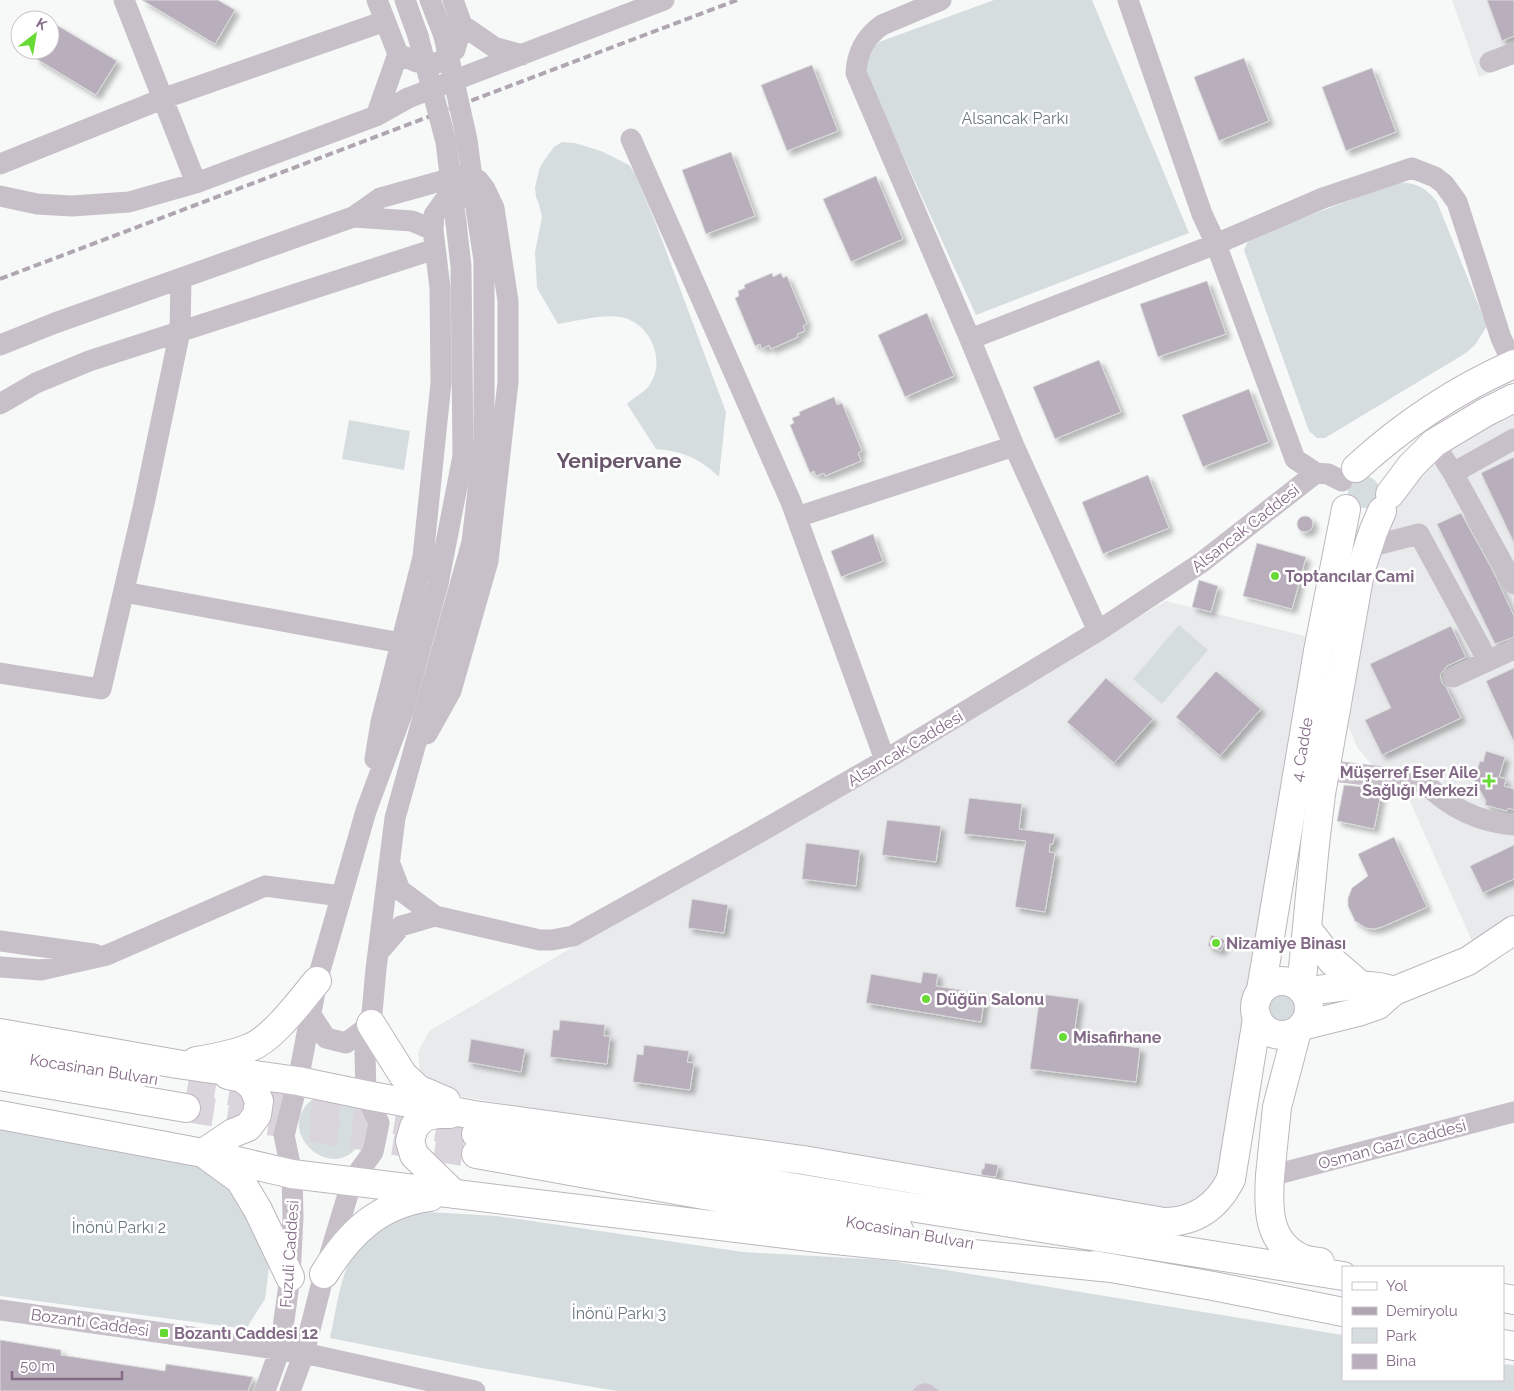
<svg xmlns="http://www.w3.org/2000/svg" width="1514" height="1391" viewBox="0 0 1514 1391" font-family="Raleway,sans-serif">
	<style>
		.built { fill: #e9eaeb }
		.green { fill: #d6ddde }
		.water { fill: #cdc3d0 }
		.building { fill: #b9aebb; stroke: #d9dbda; filter: url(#shadow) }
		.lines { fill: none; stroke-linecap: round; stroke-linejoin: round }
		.highway-tunnel { stroke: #dad5dc; stroke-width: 28; stroke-dasharray: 28 14; stroke-linecap: butt }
		.major-casing { stroke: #bdb6be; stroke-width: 30 }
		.highway-casing { stroke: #bcb6bd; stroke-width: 30 }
		.minor { stroke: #c7c0c8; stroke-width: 21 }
		.major { stroke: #fff; stroke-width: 28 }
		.highway { stroke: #fff; stroke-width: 28 }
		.rail { stroke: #b0a6b1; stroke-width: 4; stroke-dasharray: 8 4; stroke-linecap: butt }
		.minor-bridge { stroke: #c7c0c8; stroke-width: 21 }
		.poi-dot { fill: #68da36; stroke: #fff; stroke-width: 2 }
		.labels { text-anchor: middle; stroke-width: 5; stroke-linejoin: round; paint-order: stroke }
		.park-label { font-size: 16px; fill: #68787e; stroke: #fff }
		.street-label { font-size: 16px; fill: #836a86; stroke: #fff }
		.poi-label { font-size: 16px; font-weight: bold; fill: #836a86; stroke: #fff; text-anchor: start }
		.district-label { font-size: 21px; font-weight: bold; fill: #6a576c; stroke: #fff }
	</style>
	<defs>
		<filter id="shadow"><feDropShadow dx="4.5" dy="4.5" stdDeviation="2.5" flood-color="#0004"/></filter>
	</defs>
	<rect width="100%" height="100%" fill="#f7f9f8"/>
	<path class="built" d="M1452,0H1514V64L1479,77Z
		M1514,394V922L1472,941L1401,781L1380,771L1371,764L1357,747L1347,723L1346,697L1387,512L1457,427Z
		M1166,601L1313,638L1226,1176L1175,1217L458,1096L420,1073L418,1052L429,1031Z"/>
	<path class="green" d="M994,0H1092L1189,233L976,315L864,70L873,48L879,42Z
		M562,142L575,143L601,151L629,165L635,174L656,224L726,412L719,477C701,459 682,451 656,449L627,404C633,398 643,393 648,387C668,361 650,322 620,317C603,314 576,321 558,324L537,288L535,252L542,217L539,204L536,197L535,188L539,170L543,162L554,147Z
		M1396,183C1414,181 1426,187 1437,202L1487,326L1475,345L1466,353L1325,438H1317L1309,431L1244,250L1247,243L1255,236Z
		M349,420L410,431L404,470L342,459Z
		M1348 492a16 16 0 1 1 32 0a16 16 0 1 1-32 0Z
		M1179,625L1208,650L1162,704L1133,679Z
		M1266 1006a15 15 0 1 1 30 0a15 15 0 1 1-30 0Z
		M317,1096L358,1105C365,1116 368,1128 361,1141C336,1189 266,1129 317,1096Z
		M0,1126L207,1165L248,1212L270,1259L265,1299L246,1329L0,1296Z
		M411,1211L497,1216L743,1252L885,1260L1343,1335V1380H1503V1364L1514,1365V1391H617L476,1367L330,1338C337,1307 341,1262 364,1240C374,1231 399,1218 411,1211Z"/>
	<path class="water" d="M925,1383L932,1385L939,1391H912L918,1385Z"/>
	<path class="building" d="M142,0H218L235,10L215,44Z
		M1487,0H1514V36L1502,41Z
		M55,24L117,61L96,95L35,58L40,50H50V33Z
		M1244,58L1269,121L1219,141L1194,77Z
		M812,65L838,131L787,151L761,85Z
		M1372,68L1396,132L1346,151L1322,87Z
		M731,152L755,216L706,234L682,170Z
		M876,176L903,239L851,262L823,199Z
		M772,273L773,277L781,273L783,278L787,276L807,324L803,326L805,331L797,334L798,337L771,349L769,345L762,349L760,344L755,346L735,298L739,296L738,291L745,288L744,285Z
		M1207,281L1226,334L1158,357L1140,304Z
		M927,313L954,376L905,397L878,335Z
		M1099,360L1121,412L1055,439L1033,387Z
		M1249,389L1269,442L1203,467L1182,415Z
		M834,397L837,405L842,403L862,451L858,453L861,461L825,476L824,473L816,476L814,471L810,473L790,425L794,423L792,418L800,415L799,412Z
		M1514,457V543L1481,473Z
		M1148,475L1169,528L1103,554L1082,502Z
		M1461,513L1493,571L1514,616V637L1495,644L1437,524Z
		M1297 524a8 8 0 1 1 16 0a8 8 0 1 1-16 0Z
		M873,534L883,561L841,577L831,551Z
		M1257,543L1306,557L1292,609L1243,596Z
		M1199,580L1218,586L1211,612L1192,607Z
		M1451,626L1466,657L1447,666L1440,675L1442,683L1446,687L1461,718L1382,755L1365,720L1391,708L1370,664Z
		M1514,668V742L1486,681Z
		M1216,671L1261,709L1220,756L1176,717Z
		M1106,678L1153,719L1114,763L1067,722Z
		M1486,751L1505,757L1499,777L1506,779L1504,786L1514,789V810L1508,808L1507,811L1485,805L1486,801L1474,780L1480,761L1483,762Z
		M1344,785L1382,789L1374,829L1337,821Z
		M969,798L1022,804L1019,829L1055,834L1053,844H1050L1049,852L1055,853L1045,912L1015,907L1026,841L964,834Z
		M887,820L941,826L936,862L882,855Z
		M1394,837L1427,907L1382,927L1374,929L1366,928L1355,921L1348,906V898L1352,888L1368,876L1358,854Z
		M806,843L860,850L856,886L802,879Z
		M1514,845V879L1483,893L1470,866Z
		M692,899L728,905L724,933L688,928Z
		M1211,935L1225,940L1221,951L1208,946Z
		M923,972L938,974L936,986L985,994L981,1022L866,1003L871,974L921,983Z
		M1040,994L1079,999L1074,1035L1110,1040V1044L1140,1048L1136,1082L1030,1069Z
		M560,1020L605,1025L604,1036H610L607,1064L550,1057L553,1030H559Z
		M471,1039L525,1049L521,1072L468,1062Z
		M644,1045L689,1051L687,1062L694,1063L690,1090L633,1082L637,1054L643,1055Z
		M985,1163L998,1165L996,1177L981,1175L982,1169H984Z
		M0,1340L61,1350V1355L165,1371L166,1364L253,1377L248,1391H0Z"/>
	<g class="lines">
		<path class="highway-tunnel" d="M188,1084L476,1134
			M186,1108L476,1154"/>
		<defs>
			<g id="major">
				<path d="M1356,468C1403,425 1455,390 1514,364"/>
				<path d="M1390,494L1411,466L1434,443L1486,412L1514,398"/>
				<path d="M1308,930L1332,961L1360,985"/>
				<circle cx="1282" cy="1008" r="27"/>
				<path d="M1301,989L1315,844L1321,794L1360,572L1373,532L1382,511"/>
				<path id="s1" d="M1261,990L1318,651L1346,509"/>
				<path d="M1304,992C1334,988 1365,980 1394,991"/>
				<path d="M1302,1026L1358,1012L1378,1005L1394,991L1468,961L1514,930"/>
				<path d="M1270,1176L1277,1107L1297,1031"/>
				<path d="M1231,1179L1257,1019"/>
			</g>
			<path id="highway" d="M371,1024L403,1075L418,1089L446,1101
				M0,1033L177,1064L298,1081L366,1095L474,1115L803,1160L1164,1222C1195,1222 1217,1207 1231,1179
				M0,1054L135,1076
				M196,1061C214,1058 232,1055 249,1048C273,1039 300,1001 317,981
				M228,1075L242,1078L253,1087L259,1101L257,1115L248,1127L233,1133L203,1153L240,1180L258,1210L290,1277
				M0,1076L186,1108
				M450,1114H437L424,1117L414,1127L410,1141L414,1155L454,1194
				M0,1115L203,1153L292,1174L826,1239L1111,1268
				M476,1134L904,1206L1343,1276
				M476,1154L899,1230
				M1270,1176C1268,1208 1267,1242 1301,1258C1307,1261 1314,1261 1320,1262
				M1094,1265L1213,1286L1343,1312
				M324,1274C350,1232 379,1204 430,1197
				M1503,1298L1514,1300
				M1503,1344L1514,1346"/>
		</defs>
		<use href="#major" class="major-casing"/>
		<use href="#highway" class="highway-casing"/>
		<path class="minor" d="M124,0L196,183
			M405,0L418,36
			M430,0L444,36
			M453,0L462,25L494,47L522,55
			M941,0L882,25C865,37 857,52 856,73L970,339L1014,446L1098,631
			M1128,0L1202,214L1216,244L1295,459L1316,473
			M398,54L417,62L438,63L455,50L462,25
			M1490,62L1514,53
			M376,116L398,54L377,0
			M631,139L791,502L885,760
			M0,164L162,99L385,21
			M0,196L37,204L72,206L129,202L196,183L376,116L408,98L664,0
			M353,217L412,221L433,230
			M970,339L1216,244L1323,198L1412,168L1435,177L1444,184L1457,202L1501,338L1513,364
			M0,345L55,323L353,217L380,198L459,176L478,180L485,189L494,208L508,301V382L488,561L451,691L427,734
			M0,404L36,383L89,361L435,249
			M1434,443L1453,473L1514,584
			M1453,473L1514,439
			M797,517L1014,446
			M1368,547L1419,534L1488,661
			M124,592L401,643
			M0,673L101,689L144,504L180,331L181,279
			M1453,677L1514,649
			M375,759L381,722L423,557L441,383L440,288L433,230L434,215L444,201L470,196
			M1325,770L1424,782C1449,808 1478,822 1514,825
			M390,864L400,890L435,916L540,940H552L573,936L753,836L885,760L1098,631L1201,563L1316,473L1328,474L1342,481
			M0,941L94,954
			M378,953L401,926L435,916
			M0,967L41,970L107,955L265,886L341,896
			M311,1015L326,1038L346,1043L371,1024
			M1270,1176L1514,1112
			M0,1310L304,1353L475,1391
			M265,1391L280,1349L290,1277L293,1217L292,1174L284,1135L298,1081L317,981L366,811L403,711L438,584L463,456L461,266L456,223
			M290,1391L304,1353L324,1274L352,1181L373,1152L379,1123L366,1095L365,1053L371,1024L376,969L395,818L472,542L484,439V260L477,215"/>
		<use href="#major" class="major"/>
		<use href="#highway" class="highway"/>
		<path class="rail" d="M0,279L737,0"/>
		<path class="minor-bridge" d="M418,36L446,142L456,223
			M444,36L467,140L477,215"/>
	</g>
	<g class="poi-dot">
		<circle cx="1275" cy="576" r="5"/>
		<path d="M1486.5 773.5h5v5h5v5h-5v5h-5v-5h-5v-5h5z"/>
		<circle cx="1216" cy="943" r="5"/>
		<circle cx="926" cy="999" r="5"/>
		<circle cx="1063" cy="1037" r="5"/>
		<rect x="159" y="1328" width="10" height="10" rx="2.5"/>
	</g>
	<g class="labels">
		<g class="park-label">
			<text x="1015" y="124">Alsancak Parkı</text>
			<text x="119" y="1233">İnönü Parkı 2</text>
			<text x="619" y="1319">İnönü Parkı 3</text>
		</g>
		<g class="street-label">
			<text transform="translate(1245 528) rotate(-38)" y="6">Alsancak Caddesi</text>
			<text transform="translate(905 748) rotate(-31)" y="6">Alsancak Caddesi</text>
			<text dy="6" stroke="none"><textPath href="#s1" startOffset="244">4. Cadde</textPath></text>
			<text transform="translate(94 1069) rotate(9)" y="6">Kocasinan Bulvarı</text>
			<text transform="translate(1392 1144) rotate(-15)" y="6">Osman Gazi Caddesi</text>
			<text transform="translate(910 1232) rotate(10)" y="6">Kocasinan Bulvarı</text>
			<text transform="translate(289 1254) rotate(-86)" y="6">Fuzuli Caddesi</text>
			<text transform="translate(90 1322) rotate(8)" y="6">Bozantı Caddesi</text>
		</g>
		<g class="poi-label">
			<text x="1285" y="582">Toptancılar Cami</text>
			<text x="1478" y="778" text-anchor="end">Müşerref Eser Aile<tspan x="1478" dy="18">Sağlığı Merkezi</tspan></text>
			<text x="1226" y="949">Nizamiye Binası</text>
			<text x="936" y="1005">Düğün Salonu</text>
			<text x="1073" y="1043">Misafirhane</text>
			<text x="174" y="1339">Bozantı Caddesi 12</text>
		</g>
		<g class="district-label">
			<text x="619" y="468">Yenipervane</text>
		</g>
	</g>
	<rect x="1342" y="1266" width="162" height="115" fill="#ffffff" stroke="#cdc3cf"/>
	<rect x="1352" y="1282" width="25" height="8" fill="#ffffff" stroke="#cdc3cf"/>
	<text x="1386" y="1291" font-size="15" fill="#836a86">Yol</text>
	<rect x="1352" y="1307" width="25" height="8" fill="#b0a6b1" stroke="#cdc3cf"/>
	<text x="1386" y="1316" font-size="15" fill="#836a86">Demiryolu</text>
	<rect x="1352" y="1328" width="25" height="15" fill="#d6ddde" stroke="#cdc3cf"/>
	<text x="1386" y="1341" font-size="15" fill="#836a86">Park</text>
	<rect x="1352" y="1354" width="25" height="15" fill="#b9aebb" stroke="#cdc3cf"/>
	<text x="1386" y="1366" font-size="15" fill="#836a86">Bina</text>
	<g transform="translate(35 35) rotate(31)"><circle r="24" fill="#ffffff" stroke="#cdc3cf"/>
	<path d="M0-4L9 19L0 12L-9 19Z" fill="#68da36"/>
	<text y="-8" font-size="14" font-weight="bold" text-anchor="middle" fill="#836a86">K</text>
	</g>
	<path d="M12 1371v8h110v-8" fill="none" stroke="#836a86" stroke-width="2.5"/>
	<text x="20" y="1371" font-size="15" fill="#836a86" stroke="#ffffff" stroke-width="4" paint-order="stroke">50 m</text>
</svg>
